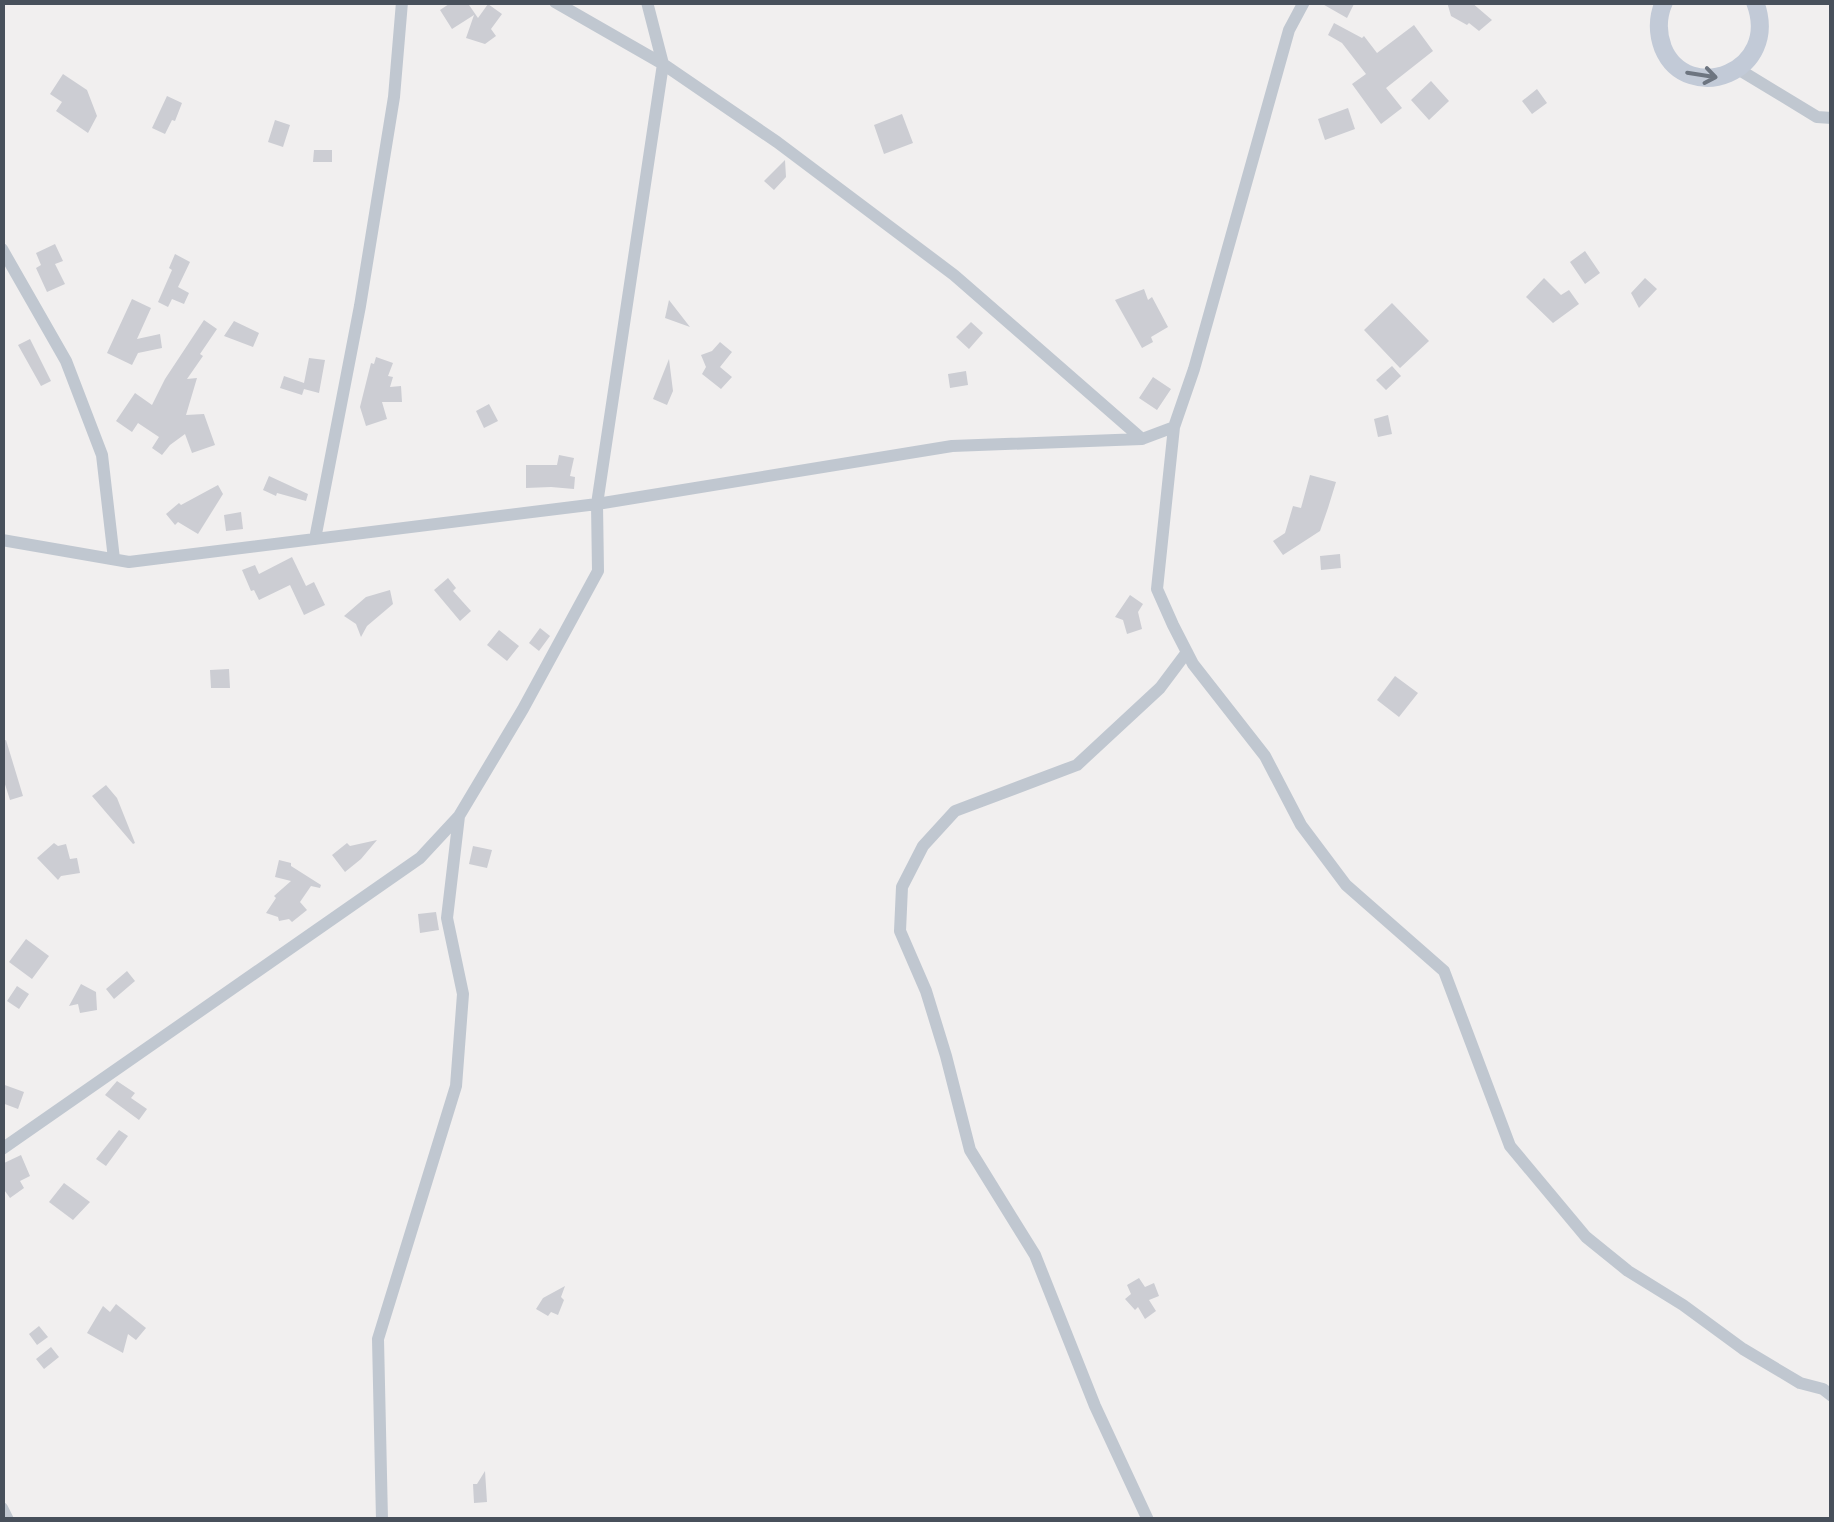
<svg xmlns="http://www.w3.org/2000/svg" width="1834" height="1522" viewBox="0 0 1834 1522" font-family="Quicksand,sans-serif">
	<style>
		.building { fill: #cccdd3 }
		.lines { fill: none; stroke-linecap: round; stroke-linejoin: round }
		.street { stroke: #c0c7d0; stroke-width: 12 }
		.secondary { stroke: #c2cad7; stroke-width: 18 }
		.oneway { stroke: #6d7580 }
	</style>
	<rect width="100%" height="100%" fill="#f1efef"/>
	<path class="building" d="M452,2H467L478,18L488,4L502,14L491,29L496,36L485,44L466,38L474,15L452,29L440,10Z
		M1319,2H1355L1347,18Z
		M1447,2H1471L1492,20L1479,31L1469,23L1467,25L1451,16Z
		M1334,23L1362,38L1364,36L1377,53L1414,25L1433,51L1386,88L1402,108L1381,124L1352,84L1366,74L1342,43L1328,35Z
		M63,74L87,90L97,116L88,133L56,111L62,102L50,94Z
		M1431,81L1449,101L1429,120L1411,100Z
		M1537,89L1547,103L1532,114L1522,101Z
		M167,96L182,103L175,121L172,120L165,134L152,128Z
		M1348,108L1355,129L1325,140L1318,119Z
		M902,114L913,143L884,154L874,125Z
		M275,120L290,125L283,147L268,142Z
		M314,150H332V162H313Z
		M785,160L786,177L774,190L764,181Z
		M55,244L63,261L55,264L65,284L47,292L36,268L41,265L36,253Z
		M1585,251L1600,273L1585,284L1570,262Z
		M175,254L190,262L178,287L189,293L184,304L172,299L168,307L158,302L172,270L169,268Z
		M1544,278L1561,295L1569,290L1579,304L1553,323L1526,297Z
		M1645,278L1657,289L1639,308L1631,293Z
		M1144,289L1148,300L1152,297L1168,327L1151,337L1153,342L1142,348L1115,300Z
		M132,299L151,308L137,339L160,334L162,348L138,353L132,365L107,353Z
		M669,300L690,327L665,318Z
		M1392,303L1429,341L1400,368L1364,330Z
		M204,320L217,329L200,354L203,356L187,379L197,378L186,415L204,414L215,445L192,453L185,434L170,445L162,455L152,448L159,437L138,423L132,432L116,421L135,393L152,405L165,379Z
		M234,321L259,333L253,347L224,336Z
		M971,322L983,333L969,349L956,337Z
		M30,339L51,381L41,386L18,345Z
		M720,342L732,352L720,367L732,377L721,389L702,374L706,367L701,355L712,351Z
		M376,357L393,363L388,376L393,377L390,387L401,386L402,402H382L387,419L366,426L360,407L371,363L374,364Z
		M309,358L325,360L319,393L304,389L302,395L280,388L284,376L304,383Z
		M669,359L673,391L667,405L653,399Z
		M1392,366L1401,376L1386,390L1376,380Z
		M966,371L968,385L950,388L948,374Z
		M1153,377L1171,389L1157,410L1139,398Z
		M489,404L498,421L484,428L476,411Z
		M1388,415L1392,434L1378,437L1374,419Z
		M559,455L574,458L570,476L575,477L574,489L551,487L526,488V465H557Z
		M1310,475L1336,482L1328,508L1320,531L1283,555L1273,541L1285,533L1293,506L1301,508Z
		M269,476L308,494L306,501L277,493L276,496L263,490Z
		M218,485L223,494L198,534L178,522L175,525L166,514L179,503L181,505Z
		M241,512L243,529L226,531L224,515Z
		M1340,554L1341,568L1321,570L1320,556Z
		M292,557L306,586L314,582L325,605L304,615L290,585L259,600L254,590L251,591L242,570L255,565L259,574Z
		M448,578L456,588L453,591L471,611L460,621L434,590Z
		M390,590L393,604L367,626L361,637L356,624L344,616L366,597Z
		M1130,595L1143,604L1138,612L1142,629L1127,634L1123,620L1115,617Z
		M540,628L550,636L539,651L529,643Z
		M499,630L519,646L507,661L487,645Z
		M229,669L230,688H211L210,670Z
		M1395,676L1418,693L1399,717L1377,700Z
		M6,740L23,796L10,800L2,775V741Z
		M106,785L117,798L135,843L133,844L92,796Z
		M377,840L361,859L345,872L332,855L347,843L350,846Z
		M54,843L58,846L66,844L70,859L77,858L80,873L61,876L58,880L37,858Z
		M473,846L492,850L487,868L469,864Z
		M279,860L291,863V866L321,885L320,888L311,886L300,902L307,910L292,922L289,919L279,921L278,917L266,913L276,898L274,896L291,881L275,877Z
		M436,912L439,930L420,933L418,914Z
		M26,939L49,956L32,979L9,962Z
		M127,971L135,981L114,999L106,989Z
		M81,984L96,992L97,1010L80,1013L78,1004L69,1006Z
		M17,986L29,994L19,1009L7,1001Z
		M117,1081L135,1093L131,1098L147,1109L139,1120L105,1095Z
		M2,1084L24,1092L18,1109L2,1103Z
		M119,1130L128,1136L106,1166L96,1159Z
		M21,1155L30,1176L20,1181L24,1188L10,1198L2,1187V1164Z
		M64,1183L90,1202L73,1220L49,1202Z
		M1139,1278L1145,1287L1154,1283L1159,1296L1149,1300L1156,1311L1145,1319L1138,1307L1135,1310L1125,1299L1131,1294L1127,1285Z
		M565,1286L561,1297L564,1300L558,1315L551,1312L548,1316L536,1309L543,1298Z
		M116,1304L146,1328L136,1340L128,1334L123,1353L87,1333L103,1306L110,1312Z
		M39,1326L48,1337L37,1345L29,1334Z
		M51,1347L59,1357L44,1369L36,1359Z
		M485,1471L487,1502L474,1503L473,1484H477Z"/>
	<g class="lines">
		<path class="street" d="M555,2L663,64L777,142L954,275L1142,439
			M1738,69L1817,117L1832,118
			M2,249L66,361L102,455L114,559
			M1174,427L1157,589L1173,625L1193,664L1265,756L1301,825L1346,885L1444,971L1510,1146L1586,1237L1628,1271L1683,1305L1743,1349L1800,1383L1823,1389L1832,1396
			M315,539L360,306L394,97L402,2
			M2,540L129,562L597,504L952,446L1142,439L1174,427L1194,369L1289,30L1304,2
			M2,1149L420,858L459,816L523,709L598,571L597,504L663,64L647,2
			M2,1508L8,1520
			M382,1520L378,1339L456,1086L463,994L447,918L459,816
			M1148,1520L1095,1406L1035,1255L970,1150L946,1056L926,991L900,931L902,887L923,846L955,811L1077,765L1160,688L1187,652"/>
		<path class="secondary" d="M1664,2C1657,18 1657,32 1663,48C1687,106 1782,73 1755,2"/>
	</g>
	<defs><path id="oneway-shaft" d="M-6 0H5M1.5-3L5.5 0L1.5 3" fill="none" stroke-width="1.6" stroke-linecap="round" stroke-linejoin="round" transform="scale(2.5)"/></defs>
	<use class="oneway" href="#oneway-shaft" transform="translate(1702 75) rotate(9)"/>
	<rect width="1834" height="1522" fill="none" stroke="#48505b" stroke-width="10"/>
</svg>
